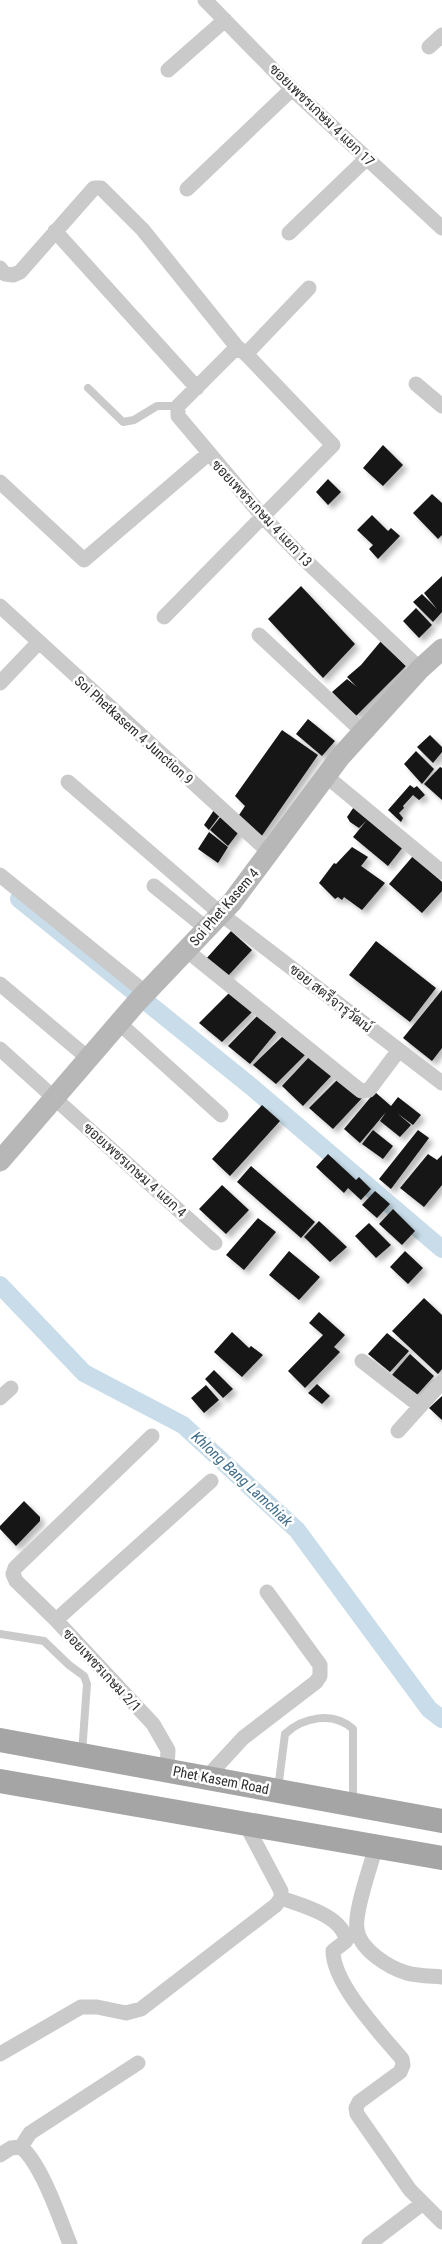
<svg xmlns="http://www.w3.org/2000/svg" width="442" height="2244" viewBox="0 0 442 2244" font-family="'Roboto Condensed',Sarabun,sans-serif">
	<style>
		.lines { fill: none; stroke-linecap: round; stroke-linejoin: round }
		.canal { stroke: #c8dde9; stroke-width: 18 }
		.building { fill: #141414; filter: url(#shadow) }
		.lane { stroke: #cacaca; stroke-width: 8 }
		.street { stroke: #cacaca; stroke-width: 15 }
		.secondary { stroke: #b7b7b7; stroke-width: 21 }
		.primary { stroke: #a5a5a5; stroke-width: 24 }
		.labels { text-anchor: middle; stroke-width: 5; stroke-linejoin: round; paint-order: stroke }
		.street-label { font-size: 14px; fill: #2d2d2d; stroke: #fff }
		.water-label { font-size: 15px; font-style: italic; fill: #406e8a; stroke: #fff }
	</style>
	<defs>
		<filter id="shadow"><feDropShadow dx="4.5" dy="4.5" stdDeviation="2.5" flood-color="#0004"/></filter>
	</defs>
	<rect width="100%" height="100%" fill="#fff"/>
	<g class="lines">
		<path class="canal" d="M19,899L253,1088L442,1249
			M0,1285L84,1373L183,1425L297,1530L429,1709L442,1719"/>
	</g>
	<path class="building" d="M383,445L403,465L383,486L363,468Z
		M328,479L341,492L328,505L316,492Z
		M432,494L442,503V535L438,539L413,513Z
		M372,515L388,531L391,528L400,536L378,559L369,549L373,545L357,530Z
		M442,576V612L433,622L413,602L422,594L437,609L424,593Z
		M301,586L355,644L323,678L268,619Z
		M416,608L432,625L419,638L403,621Z
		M381,641L406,666L356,716L332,692L347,679L357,687L347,677L361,665Z
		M308,719L335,741L322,756L296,734Z
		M282,730L318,755L261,837L237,818L245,806L235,796Z
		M430,735L442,747V752L433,763L417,747Z
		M416,751L434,769L422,784L404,764Z
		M440,767L442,768V800L424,784Z
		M410,785L414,788L417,786L425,795L419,800L413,795L403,806L404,808L399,813L403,818L401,822L388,810Z
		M356,804L403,847L388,866L353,837L367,820L359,828L350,822L347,817Z
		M214,810L221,814L209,830L204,825Z
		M222,815L241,829L228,846L210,830Z
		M209,832L228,847L218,863L198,849Z
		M352,847L368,857L361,866L385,883L362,910L344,897L342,900L338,897L335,899L319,883L334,863L336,864Z
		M413,856L442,882V891L422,913L389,884Z
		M231,931L252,950L226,978L205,960Z
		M376,941L436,988L410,1022L349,975Z
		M442,990V1048L432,1061L403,1038Z
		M229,993L253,1011L222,1042L199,1023Z
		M260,1013L278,1030L250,1064L228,1046Z
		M284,1035L307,1053L276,1084L253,1065Z
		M311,1055L333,1074L303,1106L282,1086Z
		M339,1078L363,1097L333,1129L309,1108Z
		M375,1092L391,1106L398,1097L421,1115L413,1125L397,1113L411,1125L400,1137L380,1121L386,1112L360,1143L344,1129Z
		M262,1105L280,1121L230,1176L212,1159Z
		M373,1130L393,1146L383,1159L362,1144Z
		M418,1130L429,1138L391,1189L379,1179Z
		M328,1154L356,1180L359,1177L371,1189L361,1200L348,1188L344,1193L316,1167Z
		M428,1154L437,1160L442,1155V1185L424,1207L400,1188Z
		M251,1166L315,1222L301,1238L237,1182Z
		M222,1185L249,1210L226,1234L199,1209Z
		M375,1191L390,1204L377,1218L362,1205Z
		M393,1209L415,1231L402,1245L379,1224Z
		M258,1218L276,1232L244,1270L226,1255Z
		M319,1221L347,1247L330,1262L304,1237Z
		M369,1223L391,1245L376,1258L355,1236Z
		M289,1251L320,1277L299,1300L269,1275Z
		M405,1251L423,1268L408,1284L390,1267Z
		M424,1298L442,1315V1369L438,1374L392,1331Z
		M319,1312L345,1335L334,1347L340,1352L305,1388L288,1371L323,1335L309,1323Z
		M232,1332L249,1348L251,1346L263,1355L242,1377L214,1352Z
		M387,1333L409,1351L390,1372L368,1354Z
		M410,1354L434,1376L416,1396L392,1375Z
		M214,1370L233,1389L223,1398L205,1379Z
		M317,1384L330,1396L322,1404L308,1393Z
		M206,1385L219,1400L204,1413L191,1398Z
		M442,1396V1420L429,1408Z
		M24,1501L40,1517V1521L16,1546L0,1529V1526Z"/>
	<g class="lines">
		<path class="lane" d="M88,388L123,422L134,420L157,406H178
			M0,1634L44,1641L69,1665L84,1676L87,1684L82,1753
			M278,1789L285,1734C303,1717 333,1711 353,1729V1801"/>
		<path class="street" d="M205,0L292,89L442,228
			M429,47L442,35
			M168,70L225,20
			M187,189L292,89
			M55,231L197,388
			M289,233L367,158
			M0,268L5,274L13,275L20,272L94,188H101L143,230L237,347L246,354L333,445L164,617
			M237,347L178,406V416L263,517L305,560L420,669
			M246,354L309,288
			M416,384L442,406
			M0,482L84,560L208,454
			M0,606L270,853
			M259,635L363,732
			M0,683L38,643
			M326,776L442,872
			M68,782L221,914L442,1083
			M0,875L146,993
			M154,886L207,929
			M186,950L361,1091L369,1090L399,1050
			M0,984L88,1058
			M119,1023L221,1115
			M0,1049L215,1243
			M362,1361L420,1406
			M0,1398L11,1388
			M398,1431L442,1382
			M152,1436L15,1568L13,1574L16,1581L56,1620L153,1724L168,1750L167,1770
			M56,1620L211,1481
			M207,1777L243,1738L316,1682L320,1676V1665L267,1592
			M376,1846C371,1866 354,1911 357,1929C359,1949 389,1968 407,1973C418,1976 431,1976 442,1977
			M281,1898C301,1905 344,1916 346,1941L333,1951C333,1984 381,2034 402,2059L403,2065L400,2072L359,2102L356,2108L357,2114L410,2190L442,2222
			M0,2054L81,2007H97L126,2013L141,2009L276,1905L281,1898V1891L245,1823
			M21,2147L30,2133L138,2063
			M0,2155L11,2148L21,2147C42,2165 59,2217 70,2244
			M369,2244L423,2203"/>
		<path class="secondary" d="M0,1161L137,1002L232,902L340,757L420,669L442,649"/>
		<path class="primary" d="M0,1740L442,1821
			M0,1781L442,1858"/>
	</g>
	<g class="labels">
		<g class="street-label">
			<text transform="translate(322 115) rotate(44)" y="5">ซอยเพชรเกษม 4 แยก 17</text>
			<text transform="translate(262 513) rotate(47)" y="5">ซอยเพชรเกษม 4 แยก 13</text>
			<text transform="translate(134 730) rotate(42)" y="5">Soi Phetkasem 4 Junction 9</text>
			<text transform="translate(224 907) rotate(-49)" y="5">Soi Phet Kasem 4</text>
			<text transform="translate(331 998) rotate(38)" y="5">ซอย สตรีจารุวัฒน์</text>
			<text transform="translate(135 1170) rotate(42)" y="5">ซอยเพชรเกษม 4 แยก 4</text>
			<text transform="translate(102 1670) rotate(47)" y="5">ซอยเพชรเกษม 2/1</text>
			<text transform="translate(221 1780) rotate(11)" y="5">Phet Kasem Road</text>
		</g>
		<g class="water-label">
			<text transform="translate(242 1479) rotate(43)" y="5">Khlong Bang Lamchiak</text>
		</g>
	</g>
</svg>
